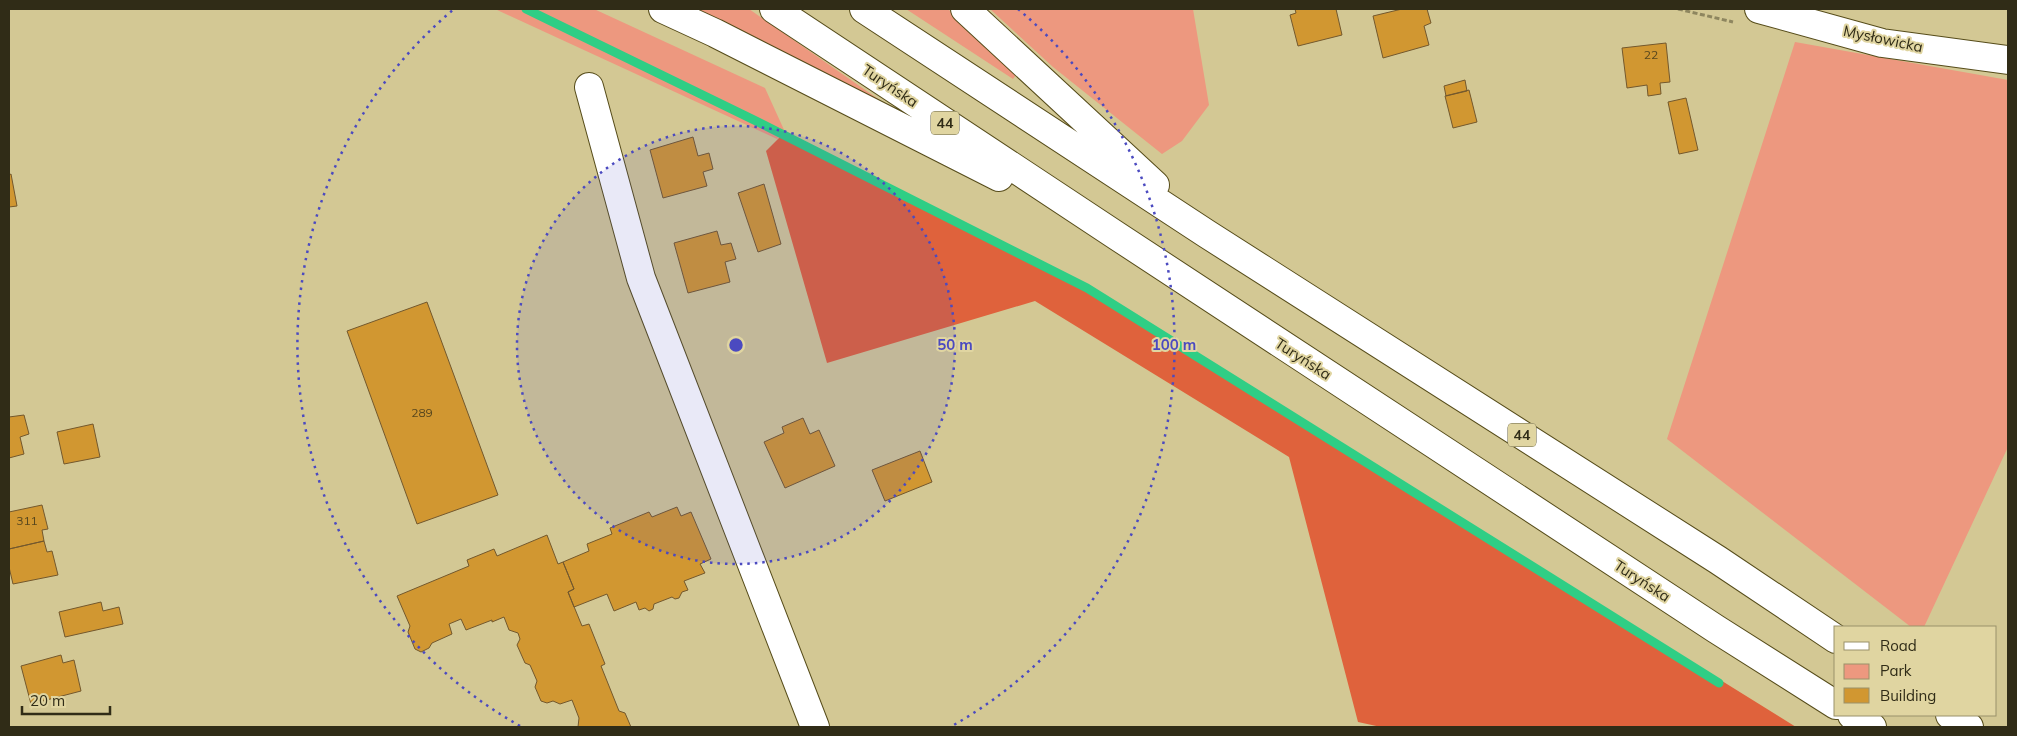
<svg xmlns="http://www.w3.org/2000/svg" width="2017" height="736" viewBox="0 0 2017 736" font-family="Mulish,sans-serif">
	<style>
		.green { fill: #ed987f }
		.forest { fill: #df623c }
		.lines { fill: none; stroke-linecap: round; stroke-linejoin: round }
		.stream { stroke: #2fce85; stroke-width: 9 }
		.building { fill: #d19731; stroke: #73582d }
		.minor-casing { stroke: #564c1a; stroke-width: 30 }
		.highway-casing { stroke: #564c1a; stroke-width: 30 }
		.path { stroke: #8e865f; stroke-width: 3; stroke-dasharray: 5 2.5; stroke-linecap: butt }
		.minor { stroke: #fff; stroke-width: 28 }
		.highway { stroke: #fff; stroke-width: 28 }
		.ring { fill: none; stroke: #4b4ac0; stroke-width: 2.5; stroke-dasharray: 2.5 5 }
		.labels { text-anchor: middle; stroke-width: 4; stroke-linejoin: round; paint-order: stroke }
		.number-label { font-size: 12px; fill: #58471e }
		.shield { fill: #e0d5a1; stroke: #655f40; stroke-width: 1 }
		.shield-label { font-size: 14px; font-weight: bold; fill: #302c17 }
		.street-label { font-size: 15px; fill: #302c17; stroke: #e0d5a1 }
		.centre { fill: #4b4ac0; stroke: #e0d5a1; stroke-width: 2.5 }
		.ring-label { font-size: 15px; text-anchor: middle; font-weight: bold; fill: #4b4ac0; stroke: #e0d5a1; stroke-width: 4; stroke-linejoin: round; paint-order: stroke }
	</style>
	<rect width="100%" height="100%" fill="#d3c894"/>
	<path class="green" d="M495,9H594L765,88L785,132L777,139Z
		M691,9H749L881,101L878,102Z
		M906,9H948L1016,75L1013,79Z
		M990,9H1193L1209,105L1182,141L1162,154L1053,67Z
		M1795,42L2008,80V447L1924,627H1911L1667,439Z"/>
	<path class="forest" d="M785,132L1080,282L1796,727H1381L1358,722L1289,457L1035,301L827,363L766,151Z"/>
	<g class="lines">
		<path class="stream" d="M526,9L754,120L1087,288L1719,683"/>
	</g>
	<path class="building" d="M1295,9H1336L1342,35L1298,46L1290,15L1296,13Z
		M1402,9H1427L1431,23L1424,26L1429,45L1383,58L1373,16Z
		M1666,43L1670,82L1660,83L1661,94L1648,96L1647,85L1627,88L1622,48Z
		M1465,80L1467,91L1446,96L1444,86Z
		M1469,90L1477,122L1453,128L1445,96Z
		M1686,98L1698,150L1679,154L1668,102Z
		M693,137L698,156L709,153L713,169L703,172L707,186L663,198L650,150Z
		M11,174L17,206L9,207V175Z
		M764,184L781,244L758,252L738,193Z
		M717,231L721,245L731,243L736,259L725,262L730,282L688,293L674,243Z
		M427,302L498,495L417,524L347,331Z
		M24,415L29,434L20,437L24,454L9,458V417Z
		M803,418L810,434L819,430L835,466L785,488L764,442L784,433L782,427Z
		M93,424L100,457L64,464L57,432Z
		M920,451L932,482L885,501L872,470Z
		M42,505L48,529L42,530L44,541L9,549V512Z
		M677,507L681,516L691,512L711,559L700,564L705,573L684,581L688,590L682,592L679,598L675,599L672,597L654,604L653,609L649,611L645,608L639,610L636,602L614,611L607,594L574,607L568,592L574,589L563,562L589,551L587,544L612,534L610,528L649,512L652,517Z
		M547,535L558,564L563,562L574,589L568,592L582,626L589,624L605,664L601,666L619,711L625,713L631,727H578L579,718L572,700L560,704L553,701L547,703L541,701L535,687L537,681L530,665L525,663L517,645L520,639L518,633L509,630L504,617L492,622V620L466,630L461,619L449,624L452,634L432,643L429,648L421,652L415,649L408,632L410,626L397,596L469,566L467,560L494,549L497,556Z
		M44,541L47,552L52,551L58,575L13,584L9,567V549Z
		M101,602L103,611L119,607L123,624L65,637L59,612Z
		M61,655L63,663L74,660L81,691L31,704L21,666Z"/>
	<g class="lines">
		<defs>
			<path id="minor" d="M1759,9L1882,43L2008,60
				M589,87L641,278L815,727"/>
			<path id="highway" d="M663,9L715,33L999,177
				M774,9L1117,236L1716,629L1836,705
				M864,9L1207,234L1718,560L1836,639
				M965,9L1155,185
				M1852,715L1872,727
				M1950,715L1969,727"/>
		</defs>
		<use href="#minor" class="minor-casing"/>
		<use href="#highway" class="highway-casing"/>
		<path class="path" d="M1678,9L1733,22"/>
		<use href="#minor" class="minor"/>
		<use href="#highway" class="highway"/>
	</g>
	<circle cx="736" cy="345" r="219" fill="#4b4ac0" fill-opacity=".12"/>
	<g class="ring">
		<circle cx="736" cy="345" r="219"/>
		<path d="M520 726A438 438 0 0 1 454 9M1018 9A438 438 0 0 1 952 726"/>
	</g>
	<g class="labels">
		<g class="number-label">
			<text x="1651" y="59">22</text>
			<text x="422" y="417">289</text>
			<text x="27" y="525">311</text>
		</g>
		<g class="shield">
			<rect x="931" y="111.5" width="28" height="23" rx="4"/>
			<rect x="1508" y="423.5" width="28" height="23" rx="4"/>
		</g>
		<g class="shield-label">
			<text x="945" y="128">44</text>
			<text x="1522" y="440">44</text>
		</g>
		<g class="street-label">
			<text transform="translate(1883 39) rotate(12)" y="5">Mysłowicka</text>
			<text transform="translate(890 86) rotate(34)" y="5">Turyńska</text>
			<text transform="translate(1303 359) rotate(33)" y="5">Turyńska</text>
			<text transform="translate(1642 581) rotate(33)" y="5">Turyńska</text>
		</g>
	</g>
	<circle cx="736" cy="345" r="8" class="centre"/>
	<g class="ring-label">
		<text x="955" y="350">50 m</text>
		<text x="1174" y="350">100 m</text>
	</g>
	<rect width="2017" height="736" fill="none" stroke="#302c17" stroke-width="20"/>
	<rect x="1834" y="626" width="162" height="90" fill="#e0d5a1" stroke="#9a916a"/>
	<rect x="1844" y="642" width="25" height="8" fill="#ffffff" stroke="#9a916a"/>
	<text x="1880" y="651" font-size="15" fill="#302c17">Road</text>
	<rect x="1844" y="664" width="25" height="15" fill="#ed987f" stroke="#9a916a"/>
	<text x="1880" y="676" font-size="15" fill="#302c17">Park</text>
	<rect x="1844" y="688" width="25" height="15" fill="#d19731" stroke="#9a916a"/>
	<text x="1880" y="701" font-size="15" fill="#302c17">Building</text>
	<path d="M22 706v8h88v-8" fill="none" stroke="#302c17" stroke-width="2.5"/>
	<text x="30" y="706" font-size="15" fill="#302c17" stroke="#e0d5a1" stroke-width="4" paint-order="stroke">20 m</text>
</svg>
